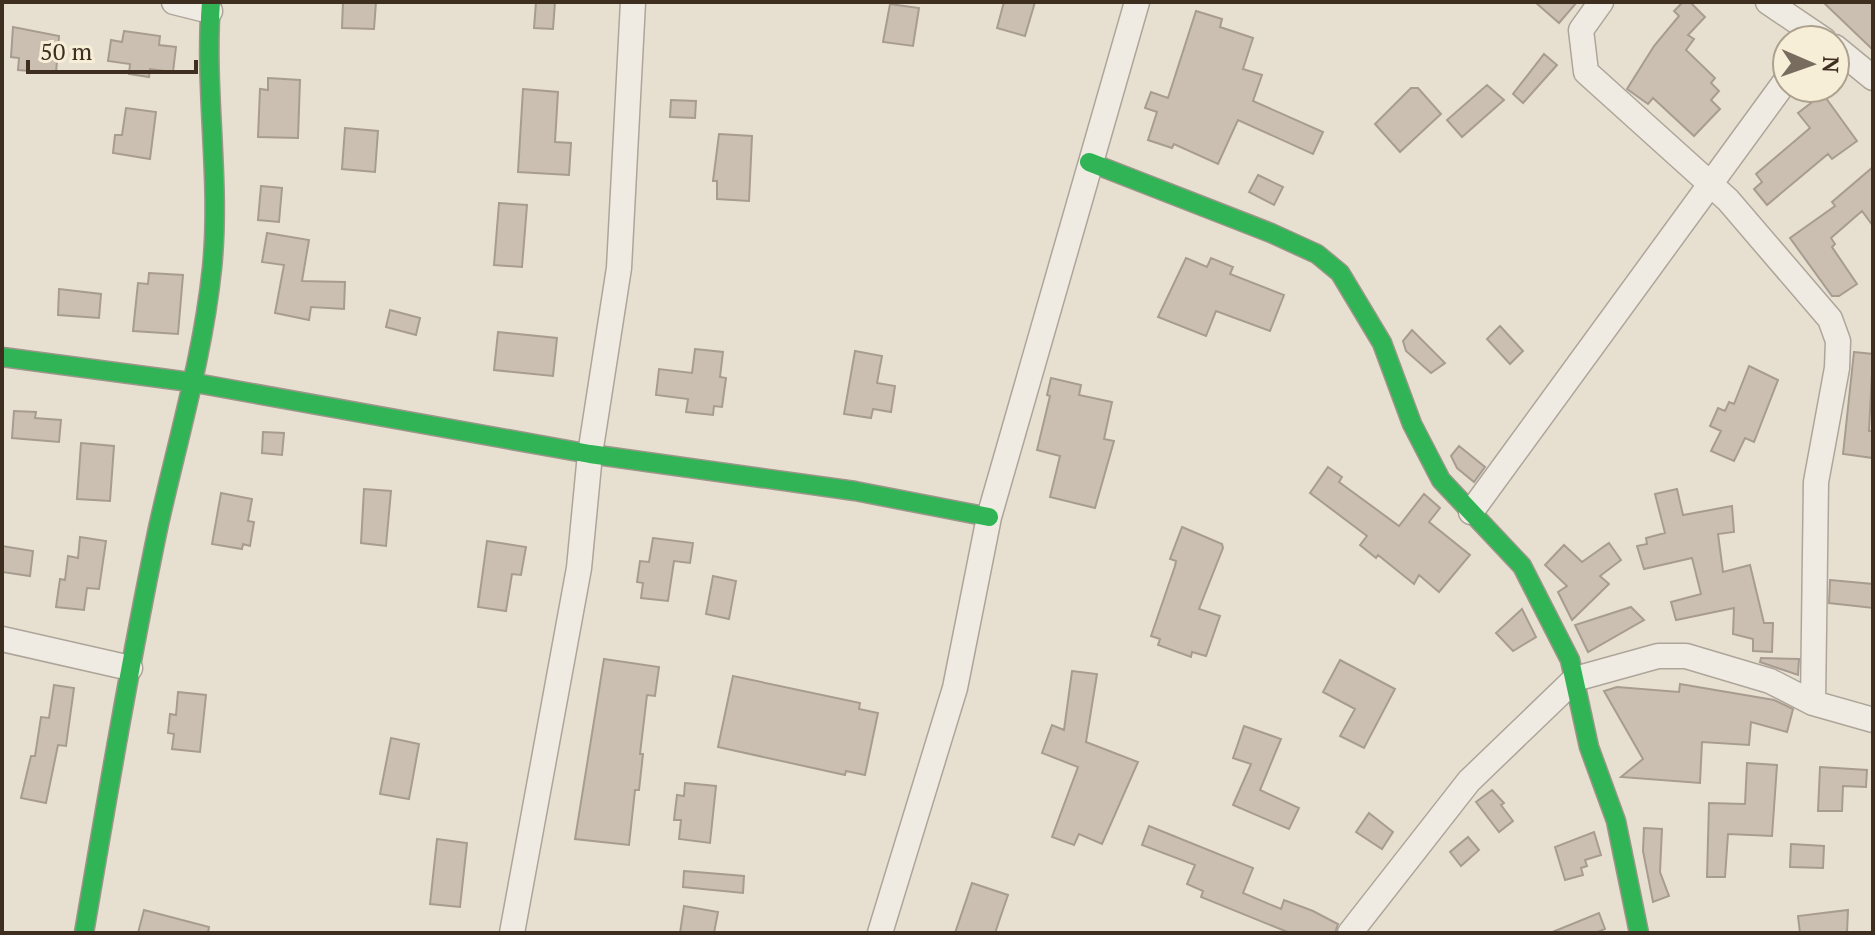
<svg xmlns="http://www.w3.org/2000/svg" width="1875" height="935" viewBox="0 0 1875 935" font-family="'PT Serif',serif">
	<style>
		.building { fill: #cbbfb2; stroke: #a89c90; stroke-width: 2 }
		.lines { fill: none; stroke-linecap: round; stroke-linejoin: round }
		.street-casing { stroke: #ada599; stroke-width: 27 }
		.fast-casing { stroke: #9c958a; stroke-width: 21 }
		.street { stroke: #efebe3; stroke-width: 24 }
		.fast { stroke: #30b455; stroke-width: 18 }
	</style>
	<rect width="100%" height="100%" fill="#e7e0d1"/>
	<path class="building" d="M343,2H376L374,29L342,28Z
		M536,2H555L553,29L534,28Z
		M1004,2H1035L1025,36L997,28Z
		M1535,2H1577L1559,23Z
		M1683,2H1690L1705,17L1688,35L1694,39L1686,50L1715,78L1711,83L1719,91L1711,100L1720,109L1694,136L1653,98L1648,104L1627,89L1654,46L1679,16L1674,11Z
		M1823,2H1873V50Z
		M890,4L919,8L913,46L883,42Z
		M1196,11L1222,19L1220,27L1253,38L1243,69L1262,75L1253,101L1323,132L1313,154L1238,120L1218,164L1174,144L1172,148L1148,140L1157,112L1145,108L1151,92L1168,98Z
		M13,27L59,36L56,73L18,70L19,58L11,57Z
		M124,31L160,36L159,45L176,47L173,72L150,69L149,77L129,74L130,64L108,61L111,40L122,42Z
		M1544,54L1557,65L1523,103L1513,94Z
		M268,78L300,80L298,138L258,137L260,89L268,90Z
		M1487,85L1504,100L1462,137L1447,120Z
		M1411,88H1418L1441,114L1400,152L1375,124Z
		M523,89L558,92L555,142L571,143L569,175L518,172Z
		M1823,94L1857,141L1832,159L1828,154L1767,205L1754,189L1762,182L1756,174L1810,128L1798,113Z
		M671,100L696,101L695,118L670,117Z
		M126,108L156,112L150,159L113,153L115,135H122Z
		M345,128L378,131L375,172L342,169Z
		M719,134L752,136L749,201L717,199V181H713Z
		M1873,167V226L1862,211L1831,238L1835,244L1832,247L1857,284L1839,296H1832L1790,238L1835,206L1832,202Z
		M1258,175L1283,187L1274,205L1249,192Z
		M261,186L282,188L279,222L258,220Z
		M499,203L527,205L522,267L494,265Z
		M267,233L309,240L302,281L345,282L344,309L311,307L309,320L275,313L284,265L262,262Z
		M1186,258L1207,267L1211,258L1233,267L1230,274L1284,295L1270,331L1216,311L1206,336L1158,317Z
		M149,273L183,275L178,334L133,331L138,283L148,284Z
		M59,289L101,294L99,318L58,315Z
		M390,310L420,318L416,335L386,327Z
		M1500,326L1523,351L1510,364L1487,339Z
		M1412,330L1445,363L1431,373L1406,351L1403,341Z
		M498,332L557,338L553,376L494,370Z
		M695,349L723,352L720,377L726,378L722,407L714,406L713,415L686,412L688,399L656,395L659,369L692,373Z
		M855,351L882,356L877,383L895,386L891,412L873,409L871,418L844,414Z
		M1854,352L1873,354L1869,431H1873V458L1843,454Z
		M1749,366L1778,380L1754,442L1745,438L1734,461L1711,451L1721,431L1710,426L1718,408L1725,411L1729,402L1734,404Z
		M1051,378L1081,385L1079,395L1112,402L1104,439L1114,441L1095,508L1050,497L1060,456L1037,450L1050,396L1047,395Z
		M14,411L36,412L35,418L61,420L59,442L12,438Z
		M263,432L284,433L282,455L262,453Z
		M81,443L114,446L110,501L77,499Z
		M1459,446L1485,467L1474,482L1457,468L1451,456Z
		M1328,467L1342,477L1339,482L1399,526L1424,494L1440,508L1429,522L1470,555L1439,592L1419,575L1414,584L1378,555L1376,558L1360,545L1367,536L1310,493Z
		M364,489L391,491L386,546L361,543Z
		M1677,489L1683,515L1732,506L1734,532L1718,534L1723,572L1750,565L1764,623H1773L1772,652L1753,651V639L1733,634L1734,608L1676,620L1671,602L1701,594L1692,558L1644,569L1637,546L1647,544L1646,538L1665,533L1655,494Z
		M221,493L252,499L248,521L254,522L250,546L243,544L242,549L212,544Z
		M1182,527L1222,544L1223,548L1199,609L1220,616L1206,656L1192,652L1191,657L1158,645L1160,639L1151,636L1175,566L1176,561L1170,559Z
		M80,537L106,541L99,589L87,588L84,610L56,607L60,579L65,580L68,556L78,558Z
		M653,538L693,543L690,563L674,561L668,601L641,598L643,583L637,582L640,561L649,562Z
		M487,541L526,547L521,575L512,574L506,611L478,607Z
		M1609,543L1621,560L1600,576L1609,584L1572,620L1558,592L1567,586L1545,565L1564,545L1582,562Z
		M2,546L33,551L30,576L2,572Z
		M713,576L736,581L729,619L706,614Z
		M1830,580L1873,584V608L1829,603Z
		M1631,607L1644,620L1588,652L1575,625Z
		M1522,609L1536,637L1513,651L1496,633Z
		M1761,658L1799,659L1798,675L1760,662Z
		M604,659L659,667L655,696L647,695L640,754H643L639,790H635L629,845L575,839Z
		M1340,660L1395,689L1364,748L1340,736L1355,709L1323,692Z
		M1072,671L1097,674L1086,742L1138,762L1102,844L1079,834L1074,845L1052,837L1078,767L1042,753L1052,725L1064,730Z
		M733,676L860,703L859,709L878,713L865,775L846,771L845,775L718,747Z
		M1680,684L1774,700L1793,709L1787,732L1751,722L1749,745L1702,742L1700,783L1621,777L1643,759L1604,691L1617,687L1679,692Z
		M54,685L74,688L66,746L58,745L46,803L21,798L31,756H35L41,717L49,718Z
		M178,692L206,695L200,752L172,749L174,734L168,733L170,714L176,715Z
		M1244,726L1281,739L1260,790L1299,808L1289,829L1233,805L1251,764L1233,758Z
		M391,738L419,744L409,799L380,794Z
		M1747,763L1777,765L1772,836L1728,834L1725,877H1707L1709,803L1745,804Z
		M1820,767L1867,770L1866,787L1843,786L1842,811H1818Z
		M685,783L716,786L710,843L679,839L681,820H674L677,795L684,796Z
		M1492,790L1504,803L1501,805L1513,821L1499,832L1476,802Z
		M1369,813L1393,832L1382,849L1356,832Z
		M1149,826L1253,868L1243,893L1281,909L1284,900L1313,911L1338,924L1335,933H1290L1201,897L1203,891L1187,884L1195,865L1142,845Z
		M1644,828L1662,829L1660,872L1669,896L1653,902L1643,851Z
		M1594,832L1601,855L1585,860L1587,866L1581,868L1583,875L1565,880L1555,847Z
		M1468,837L1479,850L1461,866L1450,852Z
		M437,839L467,843L460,907L430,904Z
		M1791,844L1824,846L1823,868L1790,867Z
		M684,871L744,876L743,893L683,887Z
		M972,883L1008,895L995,933H955Z
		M684,906L718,912L714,933H680Z
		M144,910L209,927L208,933H138Z
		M1848,910L1847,933H1800L1798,916Z
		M1599,913L1605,929L1595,933H1550Z"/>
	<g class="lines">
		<defs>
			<path id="street" d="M174,2L210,11
				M1601,2L1581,30L1586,72L1728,200L1830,319L1838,341L1837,368L1816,482L1813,703
				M1768,2L1824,40
				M1835,47L1873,78
				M1471,512L1787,79
				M2,639L130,668
				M512,933L579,568L590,454L619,268L633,2
				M880,933L955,688L989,517L1137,2
				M1350,933L1469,781L1575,679L1658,656H1686L1770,681L1813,703L1873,720"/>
			<path id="fast" d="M1089,162L1271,233L1317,254L1340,273L1382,343L1412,424L1441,480L1522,566L1570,660L1589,747L1616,821L1639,933
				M2,357L190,382L590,454L855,491L989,517
				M84,933C107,798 130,663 158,528C177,442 203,356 212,268C221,179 204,91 211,2"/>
		</defs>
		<use href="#street" class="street-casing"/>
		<use href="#fast" class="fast-casing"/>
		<use href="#street" class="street"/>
		<use href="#fast" class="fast"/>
	</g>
	<rect width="1875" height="935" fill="none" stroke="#3d2e20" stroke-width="8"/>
	<g transform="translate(1811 64) rotate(92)"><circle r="38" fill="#f7eed8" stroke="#ada18e" stroke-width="2"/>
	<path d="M0-6L14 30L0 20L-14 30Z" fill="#786c5e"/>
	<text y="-12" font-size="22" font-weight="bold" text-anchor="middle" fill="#3d2e20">N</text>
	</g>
	<path d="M28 60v12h168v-12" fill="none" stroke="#3d2e20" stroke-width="4"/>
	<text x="40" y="60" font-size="24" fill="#3d2e20" stroke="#f7eed8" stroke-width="6" paint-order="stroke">50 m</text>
</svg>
